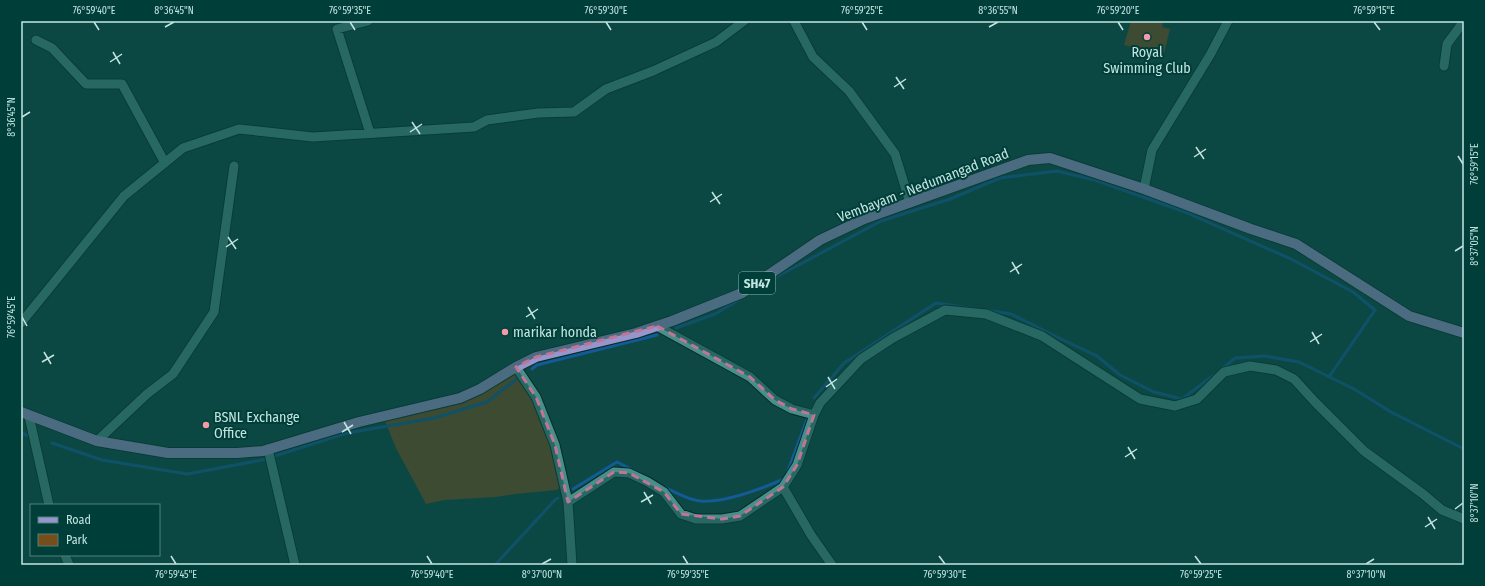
<svg xmlns="http://www.w3.org/2000/svg" width="1485" height="586" viewBox="0 0 1485 586" font-family="'Fira Sans Condensed',sans-serif">
	<style>
		.green { fill: #764e1c }
		.lines { fill: none; stroke-linecap: round; stroke-linejoin: round }
		.stream { stroke: #125b94; stroke-width: 3 }
		.minor-casing { stroke: #032c29; stroke-width: 11 }
		.primary-casing { stroke: #032c29; stroke-width: 12 }
		.minor { stroke: #488f89; stroke-width: 9 }
		.primary { stroke: #9795cc; stroke-width: 10 }
		.marked { fill: none; stroke: #c27497; stroke-width: 3; stroke-dasharray: 8 5; stroke-linejoin: round }
		.ticks { fill: none; stroke: #c3e5e1; stroke-width: 1.5 }
		.poi-dot { fill: #f39aaa; stroke: #003e3a; stroke-width: 1.5 }
		.labels { text-anchor: middle; stroke-width: 4; stroke-linejoin: round; paint-order: stroke }
		.shield { fill: #003e3a; stroke: #88b3af; stroke-width: 1 }
		.shield-label { font-size: 13px; font-weight: bold; fill: #c3e5e1 }
		.poi-label { font-size: 14px; fill: #c3e5e1; stroke: #003e3a; text-anchor: start }
		.street-label { font-size: 14px; fill: #c3e5e1; stroke: #003e3a }
		.neatline { fill: none; stroke: #c3e5e1; stroke-width: 1.5 }
		.ticks-label { font-size: 10px; text-anchor: middle; fill: #c3e5e1 }
	</style>
	<rect width="100%" height="100%" fill="#0d4844"/>
	<path class="green" d="M1131,21H1163L1162,27L1170,29L1164,53L1154,50L1153,52L1124,45Z
		M518,365L548,434L560,488L556,490L515,494L496,497L444,500L426,504L396,448L385,421L494,387L500,380Z"/>
	<g class="lines">
		<path class="stream" d="M763,284L881,221L950,199L1000,178L1057,171L1095,180L1185,212L1291,259L1353,292L1375,310L1329,377
			M985,310L1011,314L1063,340L1097,356L1120,375L1154,392L1182,399L1214,375
			M676,328L715,314L740,299
			M532,369L537,365L657,335
			M1222,369L1235,358L1265,356L1299,362L1354,389L1391,412L1464,449
			M814,398L844,363L936,303L976,309
			M21,433L33,437
			M52,443L102,460L187,474L262,460L347,433L434,418L487,402L518,378
			M787,473L808,417
			M662,486C672,491 689,500 700,501C725,503 761,489 784,479
			M573,489L617,462L641,474
			M495,565L555,500L558,498"/>
		<defs>
			<path id="minor" d="M368,21L337,29L370,133
				M794,21L813,57L849,91L895,154L910,203
				M36,40L52,48L86,84H122L165,163
				M1444,66L1447,44L1464,21
				M1144,189L1152,150L1210,55L1228,21
				M21,323L124,196L183,148L239,129L313,137L474,127L487,120L538,113L574,112L606,89L653,71L716,42L744,21
				M657,326L750,377L775,400L792,409L814,415L820,403L861,359L893,338L945,310L986,314L1042,336L1140,399L1175,406L1197,399L1224,372L1250,366L1276,370L1294,379L1315,402L1364,451L1423,494L1442,510L1464,519
				M516,367L536,397L555,445L568,502L572,565
				M814,415L797,465L783,487L811,535L832,565
				M29,416L49,505
				M97,441L147,394L173,374L214,312L234,166
				M268,449L295,565
				M568,502L614,472L629,473L648,482L664,492L681,514L696,519H722L740,516L783,487
				M65,555L69,565"/>
			<path id="primary" d="M21,412L97,441L168,453H237L263,451L359,422L460,398L480,389L516,367L536,357L636,333L672,321L742,293L820,240L864,219L1028,160L1050,158L1144,189L1251,229L1296,244L1409,316L1464,333"/>
		</defs>
		<use href="#minor" class="minor-casing"/>
		<use href="#primary" class="primary-casing"/>
		<use href="#minor" class="minor"/>
		<use href="#primary" class="primary"/>
	</g>
	<path d="M0 0H1485V586H0ZM657,326L750,377L775,400L792,409L814,415L797,465L783,487L740,516L722,519L681,514L664,492L629,473L614,472L568,502L555,445L536,397L516,367L536,357Z" fill="#0d4844" fill-opacity=".55" fill-rule="evenodd"/>
	<path class="marked" d="M657,326L750,377L775,400L792,409L814,415L797,465L783,487L740,516L722,519L681,514L664,492L629,473L614,472L568,502L555,445L536,397L516,367L536,357Z"/>
	<path class="ticks" d="M94,22L99,30M350,22L355,30M606,22L611,30M862,22L867,30M1118,22L1123,30M1374,22L1380,30M165,27L174,22M989,27L998,22M113,52L120,64M110,62L122,54M896,77L904,89M894,87L906,79M22,117L30,112M412,122L420,134M410,132L422,124M1196,147L1204,159M1458,156L1463,164M1194,157L1206,149M712,192L720,204M710,202L722,194M228,237L236,249M226,247L238,239M1455,251L1463,246M1012,262L1019,274M1010,272L1022,264M528,307L535,319M22,317L27,326M526,317L538,309M1312,332L1319,344M1310,342L1322,334M44,352L51,364M42,362L54,355M828,377L835,389M826,387L837,379M344,422L351,434M342,432L353,425M1128,447L1135,459M1125,457L1137,449M644,492L651,504M641,502L653,495M1455,509L1463,503M1428,517L1435,529M1425,527L1437,519M171,556L176,564M427,556L432,564M683,556L688,564M939,556L945,564M1195,556L1201,564M542,564L551,559M1366,564L1374,559"/>
	<g class="poi-dot">
		<circle cx="1147" cy="37" r="4"/>
		<circle cx="505" cy="332" r="4"/>
		<circle cx="206" cy="425" r="4"/>
	</g>
	<g class="labels">
		<rect class="shield" x="739" y="272" width="36" height="22" rx="3"/>
		<g class="shield-label">
			<text x="757" y="288">SH47</text>
		</g>
		<g class="poi-label">
			<text x="1147" y="57" text-anchor="middle">Royal<tspan x="1147" dy="16">Swimming Club</tspan></text>
			<text x="513" y="337">marikar honda</text>
			<text x="214" y="422">BSNL Exchange<tspan x="214" dy="16">Office</tspan></text>
		</g>
		<g class="street-label">
			<text transform="translate(923 185) rotate(-21)" y="5">Vembayam - Nedumangad Road</text>
		</g>
	</g>
	<rect width="1485" height="586" fill="none" stroke="#003e3a" stroke-width="44"/>
	<rect x="30" y="504" width="130" height="52" fill="#003e3a" stroke="#4e817d"/>
	<rect x="38" y="517" width="20" height="6" fill="#9795cc" stroke="#4e817d"/>
	<text x="66" y="524" font-size="12" fill="#c3e5e1">Road</text>
	<rect x="38" y="534" width="20" height="12" fill="#764e1c" stroke="#4e817d"/>
	<text x="66" y="544" font-size="12" fill="#c3e5e1">Park</text>
	<rect x="22" y="22" width="1441" height="542" class="neatline"/>
	<g class="ticks-label">
		<text x="94" y="14">76°59'40"E</text>
		<text x="174" y="14">8°36'45"N</text>
		<text x="350" y="14">76°59'35"E</text>
		<text x="606" y="14">76°59'30"E</text>
		<text x="862" y="14">76°59'25"E</text>
		<text x="998" y="14">8°36'55"N</text>
		<text x="1118" y="14">76°59'20"E</text>
		<text x="1374" y="14">76°59'15"E</text>
		<text transform="translate(11 117) rotate(-90)" y="4">8°36'45"N</text>
		<text transform="translate(1474 164) rotate(-90)" y="4">76°59'15"E</text>
		<text transform="translate(1474 246) rotate(-90)" y="4">8°37'05"N</text>
		<text transform="translate(11 317) rotate(-90)" y="4">76°59'45"E</text>
		<text transform="translate(1474 503) rotate(-90)" y="4">8°37'10"N</text>
		<text x="176" y="578">76°59'45"E</text>
		<text x="432" y="578">76°59'40"E</text>
		<text x="542" y="578">8°37'00"N</text>
		<text x="688" y="578">76°59'35"E</text>
		<text x="945" y="578">76°59'30"E</text>
		<text x="1201" y="578">76°59'25"E</text>
		<text x="1366" y="578">8°37'10"N</text>
	</g>
</svg>
